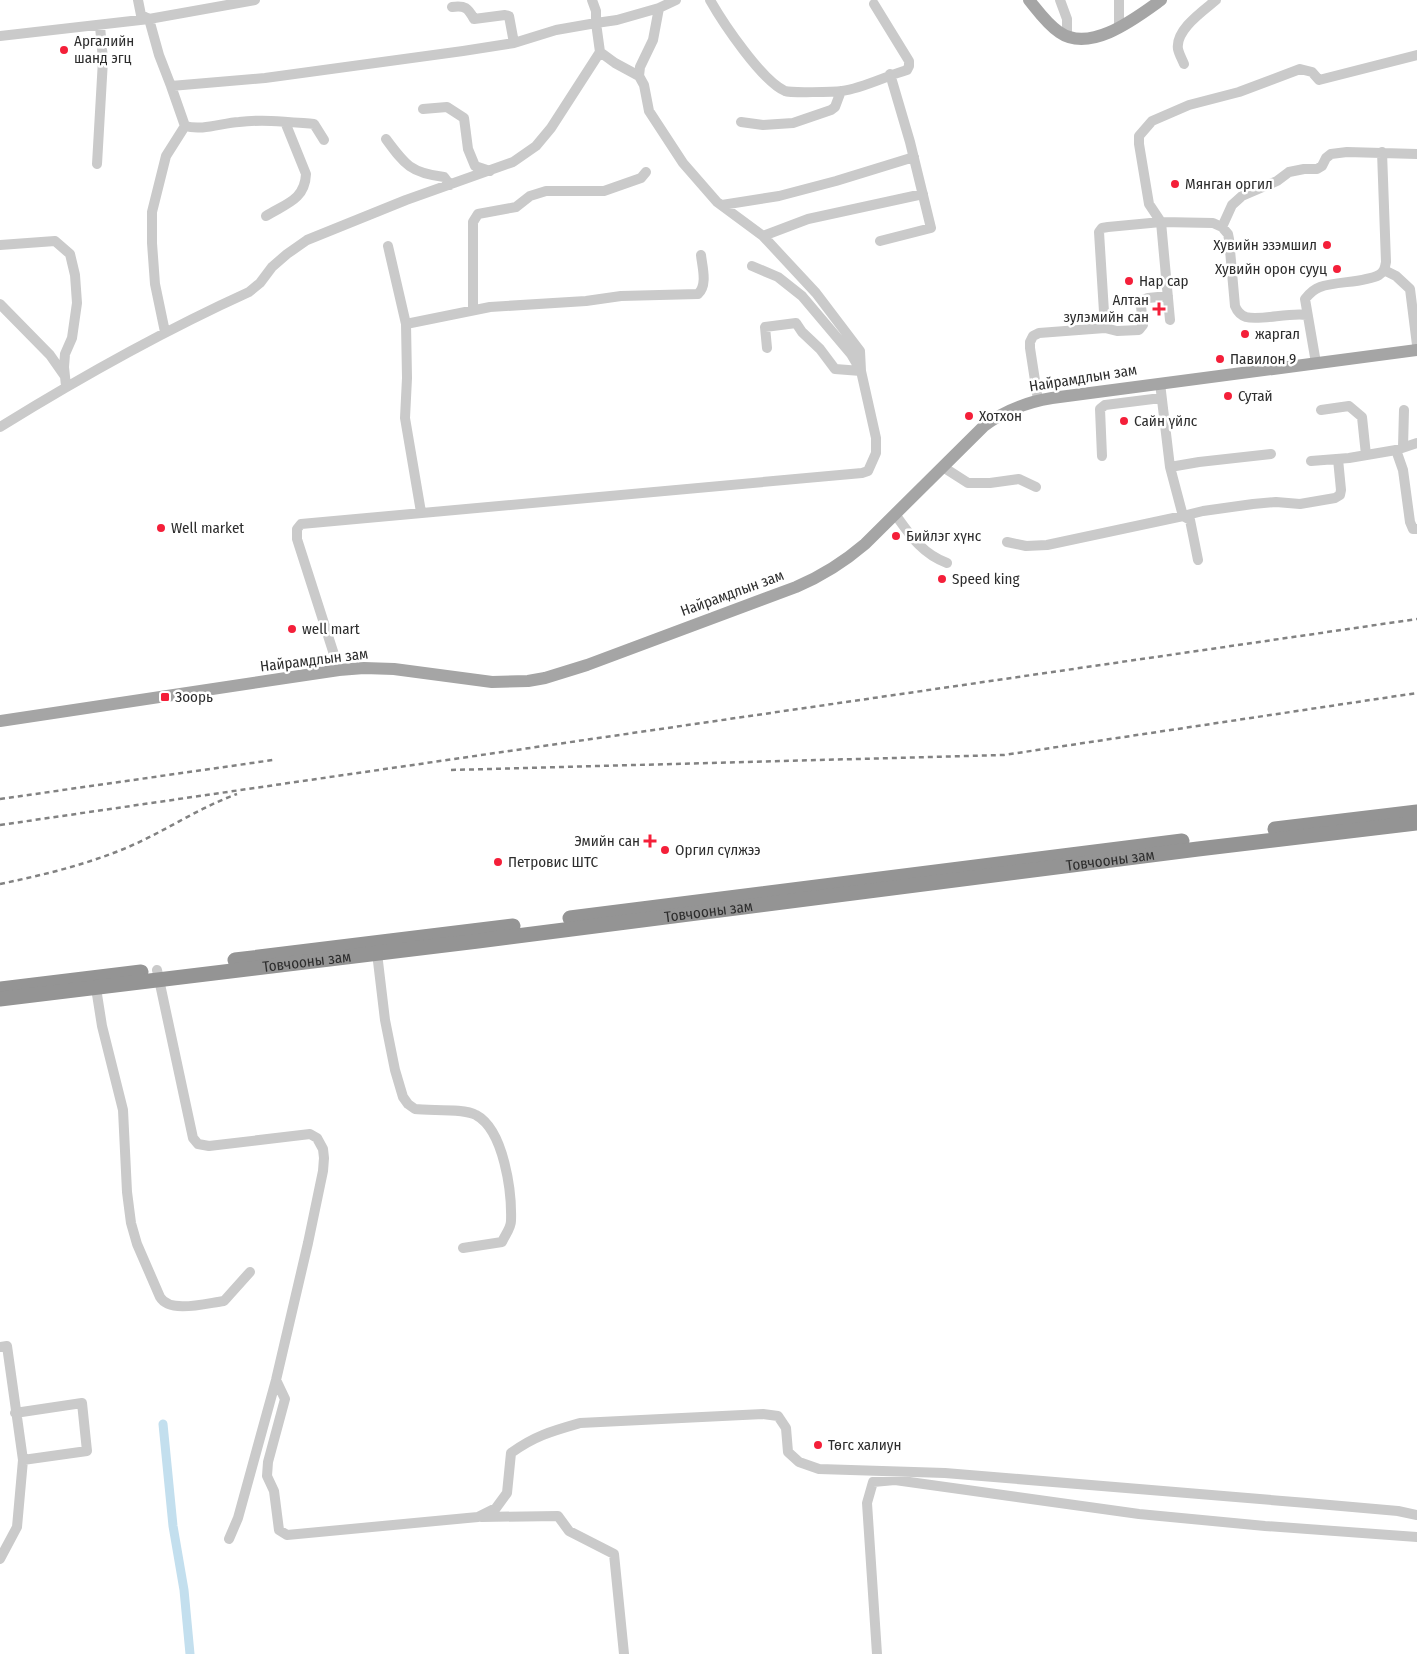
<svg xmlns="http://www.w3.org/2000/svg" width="1417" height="1654" viewBox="0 0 1417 1654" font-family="'Fira Sans Condensed',sans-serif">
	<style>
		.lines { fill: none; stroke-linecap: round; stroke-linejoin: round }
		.canal { stroke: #c3dfee; stroke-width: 9 }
		.minor { stroke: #cacaca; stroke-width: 10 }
		.major { stroke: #a5a5a5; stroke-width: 12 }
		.highway { stroke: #949494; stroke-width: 15 }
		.rail { stroke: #828282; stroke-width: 2.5; stroke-dasharray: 5 4; stroke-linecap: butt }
		.poi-dot { fill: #f41f39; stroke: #fff; stroke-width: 2 }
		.labels { text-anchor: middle; stroke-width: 5; stroke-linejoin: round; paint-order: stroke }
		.poi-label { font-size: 15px; fill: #2d2d2d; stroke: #fff; text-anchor: start }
		.street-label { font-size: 15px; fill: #2d2d2d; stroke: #fff }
	</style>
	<rect width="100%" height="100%" fill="#fff"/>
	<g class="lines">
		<path class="canal" d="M163,1424L173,1526L184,1590L190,1654"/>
		<path class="minor" d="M138,0L141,15L149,19L255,0
			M592,0L596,11V23L617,20L659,8
			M710,0C723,23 762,81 785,91C790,93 834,92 842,91C863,88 886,76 907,70L909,66V61L874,4
			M1060,0L1067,19V36
			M1119,0V27
			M452,7C465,5 468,8 474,19L505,15L509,16L514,43
			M0,36L149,19L159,55L171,86L265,78L463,51L514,43L556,30L596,23L600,52L615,63L639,76L644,85L649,111L683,163L717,202L763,236L816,293L860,351L861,371L876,438V453L868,471L862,473L301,524L297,529V539L339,670
			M1184,64C1182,59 1179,54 1178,49C1175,30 1203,11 1216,0
			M639,76L640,67L653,40L659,8L676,0
			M171,86L185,126C202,131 222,123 239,122C264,119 289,122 314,124L324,140
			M423,109L447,107L464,118L468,149L475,166L490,171
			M741,122L763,125L793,123L831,110L835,107L841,91
			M386,139C405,165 411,173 444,177L450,185
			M97,164L103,60L100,26
			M722,205L779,196L836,181L914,157
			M266,216C285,204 305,200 306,174L285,122
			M1222,227L1232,205L1242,196L1277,181L1289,172L1304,169H1317L1322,166L1326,158L1331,154L1347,152L1417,154
			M763,236L808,219L923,194
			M880,241L931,228L910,142L890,74
			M0,245L55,241L70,254L75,275L77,303L72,338L65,354L64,367L66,386
			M388,246L406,324L490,307L586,301L621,296L698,294C708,285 702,266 701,255
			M752,266L778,277L802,296L851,354L861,371L835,369L820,349L802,332L796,323L765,327L767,348
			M1384,270L1396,276L1410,289L1417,345
			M0,304L50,355L64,375
			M473,310V222L478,214L516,207L530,196L546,191H604L641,178L646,172
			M1170,320L1161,222L1149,204L1139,144V136L1152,121L1189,105L1239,92L1300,69L1312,72L1319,80L1417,55
			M406,324L407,378L405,418L421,512
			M1105,328L1099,232L1102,228L1108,227L1161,222L1213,223L1222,227L1228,234L1229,239L1235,306C1237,311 1240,315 1246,317C1260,321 1290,312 1307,315
			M165,332L155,284L152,243V212L166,156L185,126
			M1316,363L1305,299C1309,294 1314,289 1320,287C1336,281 1364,283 1379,275C1384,272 1385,268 1386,262L1382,152
			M1038,400L1030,348V342L1033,336L1039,333L1105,328L1117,331L1139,330L1143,325L1141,306L1143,300L1148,298L1168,296
			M1321,410L1349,406L1362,417L1366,455
			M0,427C81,377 163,331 249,292L260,283L272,267L287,254L307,240L406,200L513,162L536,146L551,128L600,52
			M1403,447L1404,410
			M1396,450L1403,470L1410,522L1413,529H1417
			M1102,456L1100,409L1105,405L1161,398
			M1311,461L1349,458L1396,450L1417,443
			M943,467L968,483H990L1019,479L1036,487
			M1170,467L1199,462L1271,454
			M895,514C910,535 922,554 947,563
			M1183,516L1203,511L1253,504L1276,502L1300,504L1335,498L1340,495L1341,490L1338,459
			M1183,516L1190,520L1198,560
			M1007,542L1026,546L1047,545L1183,516L1170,467L1160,383
			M377,953L385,1020L395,1070L403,1097L408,1104L415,1109C430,1111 464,1108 476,1115C504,1130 512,1192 511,1221C511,1228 505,1235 502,1242L463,1248
			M157,970L193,1138L198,1144L209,1146L310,1134L317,1138L323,1149L324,1158L323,1171L308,1243L276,1380L238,1518L229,1539
			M96,988L102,1026L123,1110L127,1192L131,1223L137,1244L160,1297C170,1314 207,1303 224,1301L250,1272
			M0,1347L7,1346L23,1460L87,1451L82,1403L15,1413
			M276,1380L285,1399L268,1462L267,1476L274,1491L279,1530L287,1535L478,1517L496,1508L507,1493L511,1453C534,1436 552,1431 580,1423L763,1414L778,1416L786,1428L788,1452L799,1462L819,1469L945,1473L1307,1503L1398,1511L1417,1515
			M481,1517L558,1516L569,1531L614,1554L624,1654
			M0,1559L17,1527L23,1460
			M877,1654L867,1503L873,1482L895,1480L1139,1514L1265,1526L1417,1537"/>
		<path class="major" d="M1029,0C1038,11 1047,24 1059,32C1090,54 1136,18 1161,0
			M0,721L339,670L364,668L394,669L492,682L528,681L545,678L587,665L796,587C822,576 844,562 865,544L984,426C1005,410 1027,402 1052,398L1417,350"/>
		<g class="highway">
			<path d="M1275,829L1417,812"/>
			<path d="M570,918L1182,841"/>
			<path d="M235,960L513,926"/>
			<path d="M0,989L141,972"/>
			<path id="s1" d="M0,999L478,941L1198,849L1417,823"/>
		</g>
		<path class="rail" d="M451,770L1004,755L1417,693
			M0,799L273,760
			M0,825L1417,619
			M0,884C43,875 85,865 126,848C164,832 198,808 237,794"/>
	</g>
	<g class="poi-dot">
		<circle cx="64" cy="50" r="5"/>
		<circle cx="1175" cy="184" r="5"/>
		<circle cx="1327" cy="245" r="5"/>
		<circle cx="1337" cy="269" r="5"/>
		<circle cx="1129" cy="281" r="5"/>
		<path d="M1156.5 301.5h5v5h5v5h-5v5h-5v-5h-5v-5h5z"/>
		<circle cx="1245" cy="334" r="5"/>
		<circle cx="1220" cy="359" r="5"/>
		<circle cx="1228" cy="396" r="5"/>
		<circle cx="969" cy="416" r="5"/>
		<circle cx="1124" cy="421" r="5"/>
		<circle cx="161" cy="528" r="5"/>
		<circle cx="896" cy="536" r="5"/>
		<circle cx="942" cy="579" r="5"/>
		<circle cx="292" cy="629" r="5"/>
		<rect x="160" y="692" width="10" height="10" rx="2.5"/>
		<path d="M647.5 833.5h5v5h5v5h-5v5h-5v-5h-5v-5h5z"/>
		<circle cx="665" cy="850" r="5"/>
		<circle cx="498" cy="862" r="5"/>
		<circle cx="818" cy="1445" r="5"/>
	</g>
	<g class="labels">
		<g class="poi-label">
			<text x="74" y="46">Аргалийн<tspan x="74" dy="17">шанд эгц</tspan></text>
			<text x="1185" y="189">Мянган оргил</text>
			<text x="1317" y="250" text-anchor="end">Хувийн эзэмшил</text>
			<text x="1327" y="274" text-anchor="end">Хувийн орон сууц</text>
			<text x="1139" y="286">Нар сар</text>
			<text x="1149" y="305" text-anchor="end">Алтан<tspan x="1149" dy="17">зулэмийн сан</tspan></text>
			<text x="1255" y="339">жаргал</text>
			<text x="1230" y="364">Павилон 9</text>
			<text x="1238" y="401">Сутай</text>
			<text x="979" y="421">Хотхон</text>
			<text x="1134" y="426">Сайн үйлс</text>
			<text x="171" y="533">Well market</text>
			<text x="906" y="541">Бийлэг хүнс</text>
			<text x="952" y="584">Speed king</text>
			<text x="302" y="634">well mart</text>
			<text x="175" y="702">Зоорь</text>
			<text x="640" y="846" text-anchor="end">Эмийн сан</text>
			<text x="675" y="855">Оргил сүлжээ</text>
			<text x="508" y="867">Петровис ШТС</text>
			<text x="828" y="1450">Төгс халиун</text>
		</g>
		<g class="street-label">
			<text transform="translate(1083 378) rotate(-9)" y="5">Найрамдлын зам</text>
			<text transform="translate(732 593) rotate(-20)" y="5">Найрамдлын зам</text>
			<text transform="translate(314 660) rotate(-7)" y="5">Найрамдлын зам</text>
			<text dy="5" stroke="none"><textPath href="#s1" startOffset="1119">Товчооны зам</textPath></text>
			<text dy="5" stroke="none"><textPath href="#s1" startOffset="714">Товчооны зам</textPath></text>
			<text dy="5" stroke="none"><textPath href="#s1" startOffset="309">Товчооны зам</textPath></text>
		</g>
	</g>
</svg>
